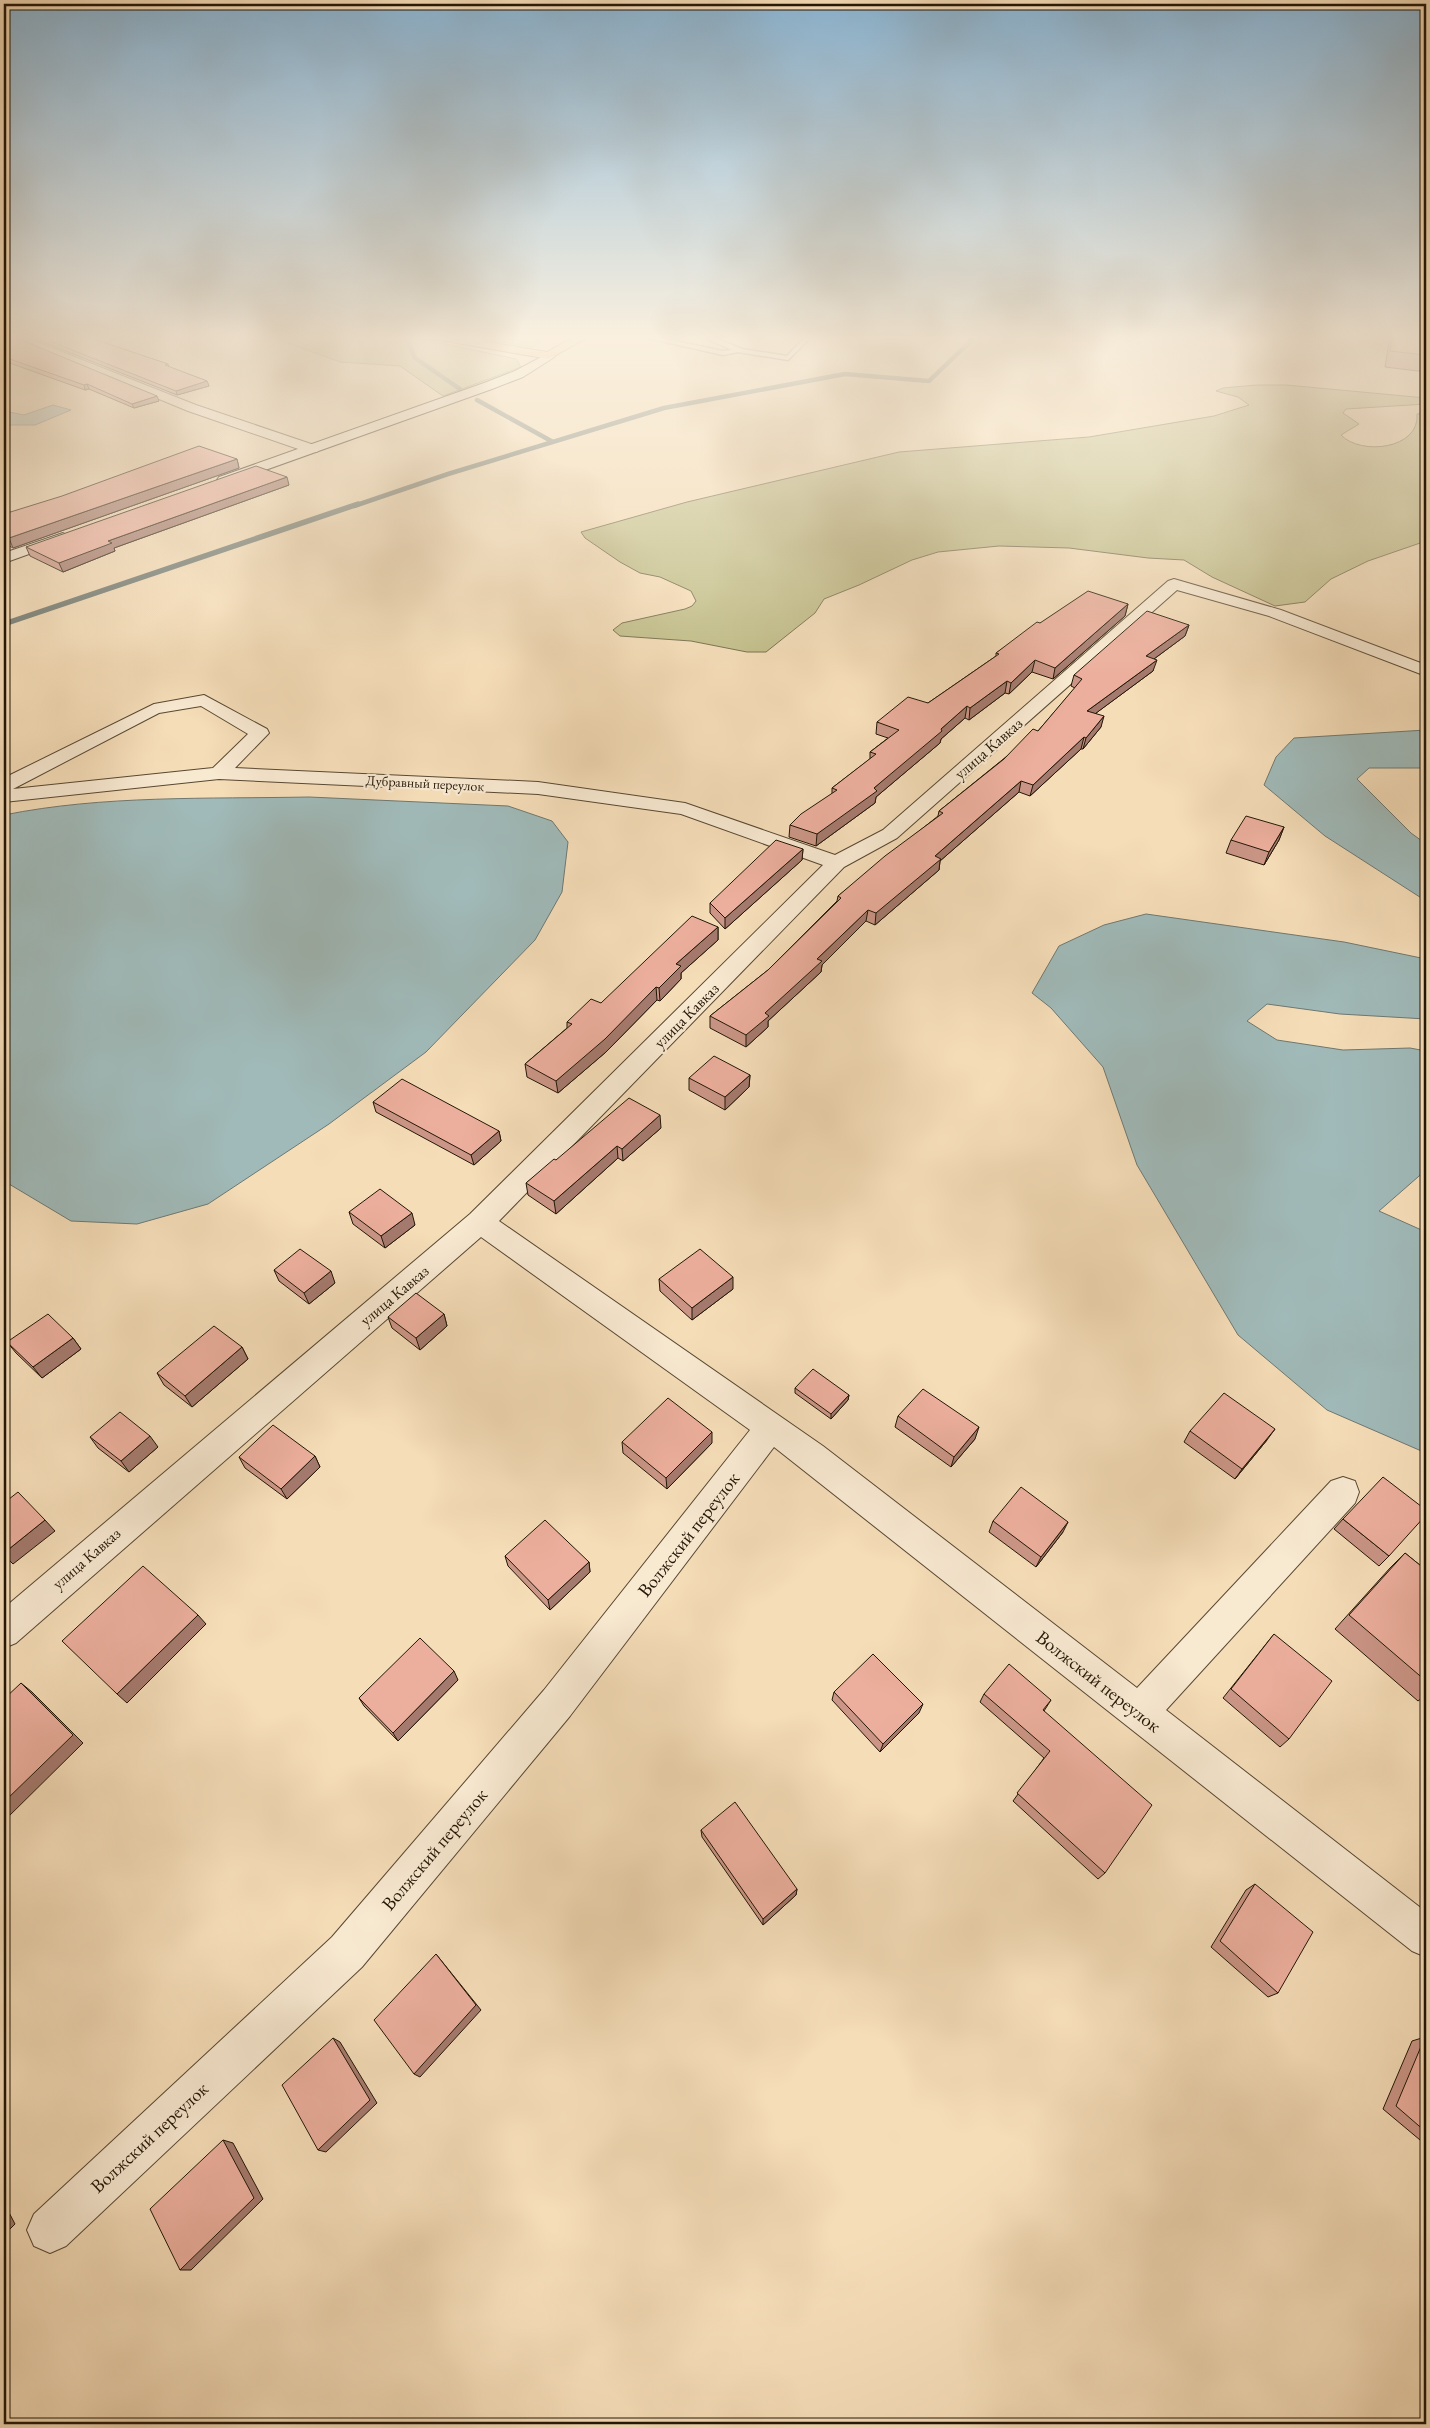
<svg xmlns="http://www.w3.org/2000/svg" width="1430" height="2428" viewBox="0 0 1430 2428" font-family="'EB Garamond',serif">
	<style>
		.green { fill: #c2bf8a; stroke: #726a48 }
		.water { fill: #a0bab9; stroke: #6e7871 }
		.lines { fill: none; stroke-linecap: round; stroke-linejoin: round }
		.stream-far1 { stroke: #6e7871; stroke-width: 4.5 }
		.stream { stroke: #6e7871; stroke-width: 5.5 }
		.lane-casing { stroke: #584832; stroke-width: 3 }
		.street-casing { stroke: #584832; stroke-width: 2 }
		.secondary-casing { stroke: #231606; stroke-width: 2 }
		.primary-casing { stroke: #231606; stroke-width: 2 }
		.lane { fill: #f8e9d1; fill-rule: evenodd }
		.street { fill: #f8e9d1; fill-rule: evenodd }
		.secondary { fill: #f8e9d1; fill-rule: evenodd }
		.primary { fill: #eabe7c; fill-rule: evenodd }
		.wall { fill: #cb9687; stroke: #231606 }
		.shaded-wall { fill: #a57a6e; stroke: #231606 }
		.building { fill: #ecaf9d; stroke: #231606 }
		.labels { text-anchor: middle; stroke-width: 4.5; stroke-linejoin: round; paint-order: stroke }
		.far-street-label { font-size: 14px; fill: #231606; stroke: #f8e9d1 }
		.street-label { font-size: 16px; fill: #231606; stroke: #f8e9d1 }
		.near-street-label { font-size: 19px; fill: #231606; stroke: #f8e9d1 }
	</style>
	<rect width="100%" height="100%" fill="#f5ddb8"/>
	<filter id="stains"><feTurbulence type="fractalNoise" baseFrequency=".004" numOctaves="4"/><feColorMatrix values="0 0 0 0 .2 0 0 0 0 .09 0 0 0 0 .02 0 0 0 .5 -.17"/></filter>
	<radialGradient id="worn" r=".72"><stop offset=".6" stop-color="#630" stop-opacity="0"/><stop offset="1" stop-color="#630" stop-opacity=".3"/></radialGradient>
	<path class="green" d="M266,335H403L516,359L521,367L443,396L400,366L340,362Z
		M482,335H548L533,347L484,339Z
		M1257,385H1286L1426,398V404L1346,409L1343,413L1359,424L1341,435C1361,456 1420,449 1417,414L1426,413V541L1368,561L1331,579L1305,602L1275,606L1212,577L1184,560L1148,558L1069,548L999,546L938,552L912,560L859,585L824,599L815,613L766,652H747L691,641L620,636L613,630L622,623L685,609L692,606L696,601L691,591L660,577L640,573L620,562L585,538L581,532L687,502L899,452L1089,437L1214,416L1249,405L1238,397L1216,391L1223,388Z"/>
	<path class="water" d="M53,405L71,410L35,425H4V411L24,415Z
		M1426,730V768H1369L1357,779L1411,833L1426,844V901L1325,836L1264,785L1276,757L1294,738Z
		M309,797L508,806L552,821L568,842L562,892L535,940L426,1052L329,1124L208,1204L137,1224L71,1221L4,1181V815C103,795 208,799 309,797Z
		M1146,914L1344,942L1426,959V1019L1340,1014L1267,1004L1247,1021L1277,1040L1343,1050L1410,1048L1426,1051V1170L1379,1211L1426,1232V1453L1327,1410L1238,1335L1137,1165L1103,1067L1051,1008L1032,993L1059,946L1104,925Z"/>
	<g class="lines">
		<path class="stream-far1" d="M406,338L415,358L460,389
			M477,400L553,442
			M354,506L448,474L664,408L845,374L929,381L977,335"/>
		<path class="stream" d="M4,624L358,504"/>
		<defs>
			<path id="lane" d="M646,335L723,351L732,350L698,335H707L742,349L787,356L807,335H813L788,360L738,352L723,355L638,336Z"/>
			<path id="street" d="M4,335H19L196,405L317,446L319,449L317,452H307L188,411Z
				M469,335H481L485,344L483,346H475Z
				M1174,579L1281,610L1426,665V676L1269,616L1177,590L897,838L844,867L499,1221L823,1446L1137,1688L1331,1481L1343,1477L1355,1481L1359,1492L1355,1503L1166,1710L1426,1912V1957L1412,1951L774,1447L570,1716L362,1967L66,2246L50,2253L34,2246L27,2230L34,2214L332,1937L544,1690L750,1430L481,1237L16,1643L4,1648V1608L470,1214L823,865L681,814L538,794L219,779L4,802V778L154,704L204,695L267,729L269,733L235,768L538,782L685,803L835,855L883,830L1168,581ZM201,706L248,734L213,768L13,789L159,713Z"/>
			<path id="secondary" d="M549,353L555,356L553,358L523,377L492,389L229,483L224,484L217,480L219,477L484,383L515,371Z
				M63,533L70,537L68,540L4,563V553Z"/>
			<path id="primary" d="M422,335H448L547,352L578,335H592L549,359L428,338Z"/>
		</defs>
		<use href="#lane" class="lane-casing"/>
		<use href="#street" class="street-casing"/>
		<use href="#secondary" class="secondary-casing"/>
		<use href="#primary" class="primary-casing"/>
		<use href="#lane" class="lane"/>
		<use href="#street" class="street"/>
		<use href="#secondary" class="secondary"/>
		<use href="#primary" class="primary"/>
	</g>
	<path class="wall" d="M25,335H81L168,364L169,367L207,381L209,386L177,395Z
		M1390,335H1426V372L1385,367Z
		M4,336L159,401L134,408L89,389L85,390L4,361Z
		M237,459L239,468L13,548L4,543V514Z
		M289,485L114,548L115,551L63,572L30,556L26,547Z
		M1128,604L1125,616L1053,679L1032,672L1009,694L1005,693L969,720L965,718L941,739L940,743L876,797L875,803L816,846L789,837L790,825L832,794V788L870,759V752L888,738L876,734L877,722L928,703L996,656V653L1040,623Z
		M1189,625L1185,636L1154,659L1153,671L1096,713L1101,727L1083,749H1081L1030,796L1019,792L940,861L939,870L875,925L866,921L822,965L821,972L768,1021V1027L746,1047L710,1028V1016L768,970L837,901L838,896L938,816L939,811L1038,731L1075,688L1071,686L1074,675Z
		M1284,827L1279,840L1264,865L1226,853L1231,840Z
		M803,849L802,860L725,929L710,913V903Z
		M718,927V940L681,973V979L660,1001L657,1000L606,1052L558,1093L527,1077L525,1064L567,1028V1022L601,1003Z
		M750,1075L749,1087L725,1110L689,1090V1078Z
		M373,1102L499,1131L501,1141L474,1165L376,1112Z
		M661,1128L623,1161L618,1158L556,1214L528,1195L526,1183L556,1160Z
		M349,1212L415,1225L385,1248L353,1224Z
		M274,1270L335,1283L309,1304L279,1281Z
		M659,1279L733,1289L692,1320L660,1291Z
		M444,1314L447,1326L420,1350L392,1328L388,1317Z
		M73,1338L81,1349L42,1378L16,1353L7,1342Z
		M242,1347L248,1359L192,1407L164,1385L157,1373Z
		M795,1388L849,1395L848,1400L831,1419L795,1393Z
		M898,1416L975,1439L951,1467L895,1427Z
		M1190,1431L1267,1440L1235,1479L1184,1442Z
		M90,1437L158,1447L129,1472L98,1448Z
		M622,1442L712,1443L667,1489L623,1453Z
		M315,1456L320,1467L287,1499L245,1468L239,1457Z
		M1343,1519L1389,1556L1379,1566L1334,1529Z
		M993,1521L1063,1532L1036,1567L989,1532Z
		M1405,1553L1426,1570V1695L1418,1701L1335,1629L1390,1568Z
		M505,1556L589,1562L590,1572L550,1610L508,1566Z
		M1274,1634L1289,1739L1280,1747L1223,1698L1266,1644Z
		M458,1680L398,1741L364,1706L359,1698Z
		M834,1692L919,1713L880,1752L832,1700Z
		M984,1694L1051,1700L1044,1711L1105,1873L1098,1879L1013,1801L1044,1758L980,1702Z
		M701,1830L797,1889L796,1895L763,1925L702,1837Z
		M1255,1884L1278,1993L1268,1997L1211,1947L1246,1890Z
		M1425,2037L1426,2038V2145L1383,2109L1412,2041Z"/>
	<path class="shaded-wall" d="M207,381L209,386L177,395L176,391Z
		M87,384L89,389L85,390L84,385Z
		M157,396L159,401L134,408L132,404Z
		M237,459L239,468L13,548L9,538Z
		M287,477L289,485L114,548L115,551L63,572L59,563L108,541Z
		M1128,604L1125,616L1053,679L1055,668Z
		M1189,625L1185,636L1143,667L1146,656Z
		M1035,660L1032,672L1009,694L1011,683Z
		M1157,660L1153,671L1084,722L1087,711Z
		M1007,681L1005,693L969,720L970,708Z
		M967,706L965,718L941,739L940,743L876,797L875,803L816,846L817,834L874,788Z
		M1104,716L1101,727L1083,749L1086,738Z
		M1084,737L1081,749L1030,796L1033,785Z
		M1021,781L1019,792L940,861L939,870L875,925L876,913L935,856Z
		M1284,827L1279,840L1264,865L1269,852Z
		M803,849L802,860L725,929V918Z
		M868,910L866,921L822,965L821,972L768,1021V1027L746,1047V1035L765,1013L817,959Z
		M718,927V940L681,973V979L660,1001L659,988L676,964Z
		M656,987L657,1000L606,1052L558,1093L556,1081Z
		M750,1075L749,1087L725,1110V1097Z
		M660,1115L661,1128L623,1161L622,1149Z
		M499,1131L501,1141L474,1165L471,1155Z
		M617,1146L618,1158L556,1214L554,1201Z
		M412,1213L415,1225L385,1248L381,1236Z
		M331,1271L335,1283L309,1304L304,1293Z
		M733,1277V1289L692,1320V1308Z
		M444,1314L447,1326L420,1350L416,1338Z
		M73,1338L81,1349L42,1378L33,1367Z
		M242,1347L248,1359L192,1407L185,1396Z
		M849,1395L848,1400L831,1419V1414Z
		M979,1427L975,1439L951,1467L954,1457Z
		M1275,1429L1267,1440L1235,1479L1242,1469Z
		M712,1432V1443L667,1489L666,1478Z
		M150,1436L158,1447L129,1472L121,1461Z
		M315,1456L320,1467L287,1499L281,1489Z
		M45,1520L55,1531L13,1564L4,1555V1553Z
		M1068,1522L1063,1532L1036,1567L1041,1557Z
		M589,1562L590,1572L550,1610L548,1600Z
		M198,1615L206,1624L127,1703L117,1694Z
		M454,1671L458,1680L398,1741L393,1733Z
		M21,1683L32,1692L83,1743L4,1821V1802Z
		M923,1704L919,1713L880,1752L883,1744Z
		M797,1889L796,1895L763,1925V1919Z
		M436,1954L481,2010L420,2077L414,2074Z
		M333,2038L340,2042L377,2103L326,2152L318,2150Z
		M223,2140L233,2143L263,2199L191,2270H180Z
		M4,2203L15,2224L4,2235Z"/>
	<path class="building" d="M9,335L157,396L132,404L87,384L84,385L4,357V336Z
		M34,335H81L168,364L165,365L207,381L176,391Z
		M1393,335H1426V355L1390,351Z
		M199,446L237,459L9,538L4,536V514L62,496Z
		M256,466L287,477L108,541L112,543L59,563L26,547Z
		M1088,591L1128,604L1055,668L1035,660L1011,683L1007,681L970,708L967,706L941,729L942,731L874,788L877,791L817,834L790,825L801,814L837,790L832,788L876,754L870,752L899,730L877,722L908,697L928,703L999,654L996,653L1037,622L1040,623Z
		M1147,611L1189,625L1146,656L1157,660L1087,711L1104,716L1086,738L1084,737L1033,785L1021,781L935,856L941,859L876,913L868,910L817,959L822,961L765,1013L769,1016L746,1035L710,1016L768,970L841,898L838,896L885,856L943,813L939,811L1004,759L1033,729L1038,731L1082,679L1074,675Z
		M1246,816L1284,827L1269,852L1231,840Z
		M776,840L803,849L725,918L710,903Z
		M692,916L718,927L676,964L681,966L659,988L656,987L605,1039L556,1081L525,1064L572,1024L567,1022L591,999L601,1003Z
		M714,1056L750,1075L725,1097L689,1078Z
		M402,1079L499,1131L471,1155L373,1102Z
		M629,1098L660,1115L622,1149L617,1146L554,1201L526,1183L554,1159L556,1160Z
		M380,1189L412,1213L381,1236L349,1212Z
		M300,1249L331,1271L304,1293L274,1270Z
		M700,1249L733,1277L692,1308L659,1279Z
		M416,1293L444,1314L416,1338L388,1317Z
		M48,1314L73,1338L33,1367L7,1342Z
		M214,1326L242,1347L185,1396L157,1373Z
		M813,1369L849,1395L831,1414L795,1388Z
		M923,1389L979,1427L954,1457L898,1416Z
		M1224,1393L1275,1429L1242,1469L1190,1431Z
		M668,1398L712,1432L666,1478L622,1442Z
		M120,1412L150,1436L121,1461L90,1437Z
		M273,1425L315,1456L281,1489L239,1457Z
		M1383,1477L1426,1510V1515L1389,1556L1343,1519Z
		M1021,1487L1068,1522L1041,1557L993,1521Z
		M18,1492L45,1520L4,1553V1503Z
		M545,1520L589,1562L548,1600L505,1556Z
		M1405,1553L1426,1570V1681L1349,1615Z
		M143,1566L198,1615L117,1694L62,1641Z
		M1274,1634L1332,1681L1289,1739L1231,1689Z
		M420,1638L454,1671L393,1733L359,1698Z
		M873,1654L923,1704L883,1744L834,1692Z
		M1009,1664L1051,1700L1043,1710L1152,1805L1105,1873L1017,1793L1050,1751L984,1694Z
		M21,1683L73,1735L4,1802V1699Z
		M735,1802L797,1889L763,1919L701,1830Z
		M1255,1884L1313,1932L1278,1993L1220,1941Z
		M436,1954L476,2005L414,2074L374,2020Z
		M1425,2037L1426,2038V2132L1396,2106Z
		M333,2038L370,2100L318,2150L282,2085Z
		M223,2140L254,2198L180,2270L150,2209Z"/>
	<linearGradient id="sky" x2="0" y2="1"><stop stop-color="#8bb6d5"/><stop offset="0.5" stop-color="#faf0df"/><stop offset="1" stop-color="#faf0df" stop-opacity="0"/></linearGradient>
	<rect width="1430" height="675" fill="url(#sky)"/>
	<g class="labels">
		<g class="far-street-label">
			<text transform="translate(425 783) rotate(3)" y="5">Дубравный переулок</text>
		</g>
		<g class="street-label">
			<text transform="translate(988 748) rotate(-41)" y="6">улица Кавказ</text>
			<text transform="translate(686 1015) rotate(-45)" y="6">улица Кавказ</text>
			<text transform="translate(394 1295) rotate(-40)" y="6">улица Кавказ</text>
			<text transform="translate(86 1558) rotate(-41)" y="6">улица Кавказ</text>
		</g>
		<g class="near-street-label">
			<text transform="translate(688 1534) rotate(-52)" y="7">Волжский переулок</text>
			<text transform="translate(1099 1681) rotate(38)" y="7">Волжский переулок</text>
			<text transform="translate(434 1849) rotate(-50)" y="7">Волжский переулок</text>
			<text transform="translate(149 2137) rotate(-43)" y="7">Волжский переулок</text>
		</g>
	</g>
	<rect width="1430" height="2428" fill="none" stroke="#f5ddb8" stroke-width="20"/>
	<rect x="5" y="5" width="1420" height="2418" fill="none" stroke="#231606" stroke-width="2.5"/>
	<rect x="10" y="10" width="1410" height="2408" fill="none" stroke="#231606"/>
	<rect width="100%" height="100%" filter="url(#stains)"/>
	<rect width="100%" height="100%" fill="url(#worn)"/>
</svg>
